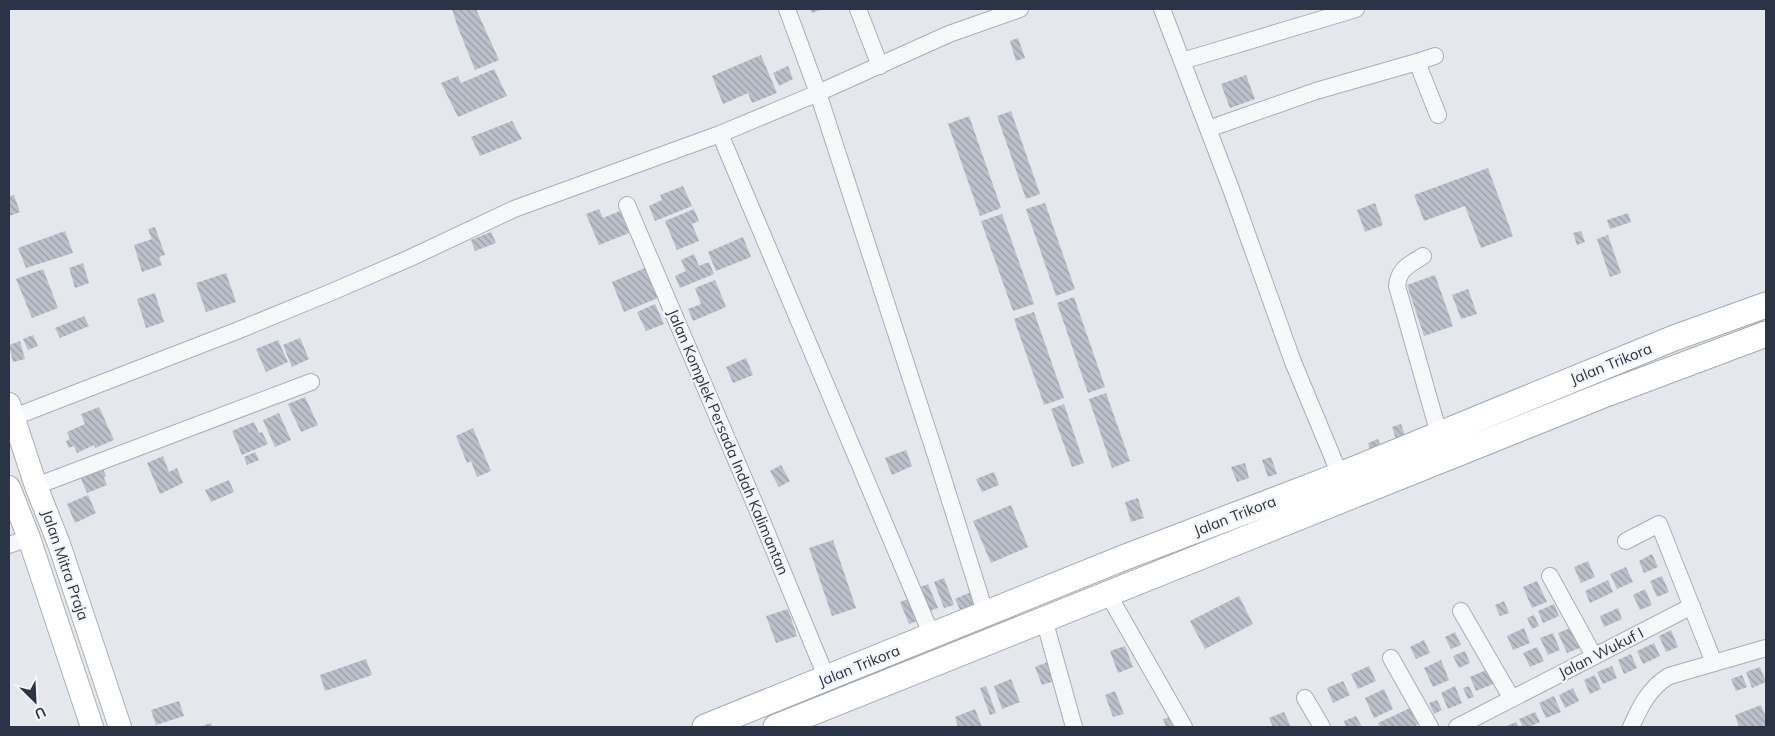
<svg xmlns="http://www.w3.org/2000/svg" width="1775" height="736" viewBox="0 0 1775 736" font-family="Mulish,sans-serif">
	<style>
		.building { fill: url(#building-back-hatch) }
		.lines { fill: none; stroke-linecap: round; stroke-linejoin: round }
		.street-casing { stroke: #a9aeb7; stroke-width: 18 }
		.secondary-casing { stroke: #a9aeb7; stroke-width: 24 }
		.primary-casing { stroke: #a3abb8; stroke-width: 27 }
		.street { stroke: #f7f8fa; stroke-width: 16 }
		.secondary { stroke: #fff; stroke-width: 22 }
		.primary { stroke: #fff; stroke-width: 25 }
		.labels { text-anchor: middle; stroke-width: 4.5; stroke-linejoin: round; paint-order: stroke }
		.street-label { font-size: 15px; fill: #2b3445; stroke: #f4f6f9 }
	</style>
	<defs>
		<pattern id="building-back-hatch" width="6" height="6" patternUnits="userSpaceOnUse" patternTransform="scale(1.25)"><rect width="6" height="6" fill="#bbc0ca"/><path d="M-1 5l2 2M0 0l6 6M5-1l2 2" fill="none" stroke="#989da6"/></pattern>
	</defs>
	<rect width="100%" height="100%" fill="#e4e7ec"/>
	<path class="building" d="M452,9H476L499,60L475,70L457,25Z
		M810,9H823L812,13Z
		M1018,38L1025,58L1016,61L1010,41Z
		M761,55L777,93L752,103L748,93L723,104L712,76Z
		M788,66L793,79L779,86L773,73Z
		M494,69L507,96L458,117L441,83L458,76L461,83Z
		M1246,75L1255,99L1230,108L1221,84Z
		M1011,111L1040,194L1026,199L997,116Z
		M969,116L1001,208L980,216L948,124Z
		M512,121L522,139L480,156L471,137Z
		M1488,168L1513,236L1481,248L1465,206L1424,221L1414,195Z
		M683,186L692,206L655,221L649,206L662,200L660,195Z
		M14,195L20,212L9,216V196Z
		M1045,203L1075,289L1056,296L1026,209Z
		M1375,203L1383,225L1365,232L1357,210Z
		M599,209L603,218L620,211L629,233L599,245L586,214Z
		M694,209L699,221L692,224L699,241L677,250L665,221Z
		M1628,213L1631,222L1610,229L1607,220Z
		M1002,214L1034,304L1013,311L981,221Z
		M155,227L165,255L159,257L162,265L142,272L134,245L152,239L148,229Z
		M65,231L73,253L26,268L18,248Z
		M1581,231L1585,242L1577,245L1573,233Z
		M491,232L496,243L475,251L471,240Z
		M1608,235L1621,273L1610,277L1597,239Z
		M743,237L751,257L716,271L708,252Z
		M694,254L699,266L709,262L714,274L680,288L675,276L686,271L681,260Z
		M83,263L89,283L75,288L69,268Z
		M645,268L658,298L624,312L612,282Z
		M43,269L58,308L32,318L16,279Z
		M226,273L236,302L206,312L196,283Z
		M1435,275L1453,326L1424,336L1407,285Z
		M715,280L726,307L693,321L688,309L701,304L695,288Z
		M1468,289L1477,314L1461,319L1452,295Z
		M155,293L164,322L146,328L137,299Z
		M1074,297L1105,387L1088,393L1057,303Z
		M655,304L664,324L646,331L637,312Z
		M1034,312L1064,398L1044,405L1014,319Z
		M84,316L89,326L60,338L55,328Z
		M33,335L38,346L28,350L23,339Z
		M300,338L309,359L292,367L283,345Z
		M278,340L288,362L266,372L256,349Z
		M20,341L25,359L13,362L9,345Z
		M746,358L753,375L733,383L726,367Z
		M1106,393L1130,461L1112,468L1089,399Z
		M305,397L318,425L301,432L288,404Z
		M1064,404L1084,463L1072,467L1051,409Z
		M99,407L114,440L95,448L94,445L77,453L74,446L69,448L66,441L70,439L67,432L85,424L81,414Z
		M279,413L291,440L275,447L263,420Z
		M254,422L259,433L262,432L268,444L242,455L232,431Z
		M1401,424L1405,436L1396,439L1392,427Z
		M473,428L491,471L477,477L471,461L467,463L456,436Z
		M1378,439L1382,449L1371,452L1368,443Z
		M906,450L912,466L892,475L885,458Z
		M255,452L259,460L247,465L244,457Z
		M163,456L169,472L177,468L183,483L160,494L147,463Z
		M1271,457L1277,474L1268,477L1262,460Z
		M1245,463L1249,478L1237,482L1231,467Z
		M781,465L790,481L779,487L770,471Z
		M103,469L106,476L104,478L107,485L87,493L79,474Z
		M994,472L999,485L982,492L976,479Z
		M229,480L234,492L211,502L205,490Z
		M88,495L96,513L75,523L67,504Z
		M1138,498L1144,518L1131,522L1125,502Z
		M1011,505L1028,547L991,563L973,521Z
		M833,540L856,608L832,616L809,548Z
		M1652,554L1658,567L1644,573L1639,561Z
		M1588,561L1595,577L1581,583L1574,567Z
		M1626,567L1633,582L1617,589L1610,574Z
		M1662,576L1669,592L1657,597L1650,581Z
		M944,578L954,605L944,608L934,582Z
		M1608,580L1613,592L1590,603L1585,591Z
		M1537,581L1547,602L1532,608L1523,587Z
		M928,584L938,608L927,612L918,588Z
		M1645,589L1652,605L1640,610L1633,595Z
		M971,592L976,606L961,612L955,599Z
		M1239,596L1253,624L1205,649L1190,621Z
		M914,597L923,619L909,624L900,602Z
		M1504,601L1509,613L1500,616L1495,605Z
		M1554,604L1559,616L1543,623L1538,611Z
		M1618,608L1622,619L1604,627L1600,616Z
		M788,609L797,636L776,643L766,616Z
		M1534,615L1539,626L1532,629L1527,618Z
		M1573,627L1582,647L1567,653L1558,633Z
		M1524,628L1530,643L1513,650L1507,636Z
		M1671,630L1678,647L1666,652L1659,636Z
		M1455,632L1461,645L1451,649L1445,637Z
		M1553,633L1560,650L1548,655L1540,638Z
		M1424,640L1430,653L1416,659L1410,647Z
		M1654,643L1660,656L1643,664L1637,651Z
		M1125,646L1133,667L1118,673L1110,651Z
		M1537,647L1544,661L1530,667L1523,653Z
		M1465,651L1470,663L1459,668L1453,656Z
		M1631,654L1637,668L1624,674L1618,660Z
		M366,659L372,675L325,691L320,675Z
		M1441,660L1449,680L1433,687L1424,668Z
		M1050,661L1057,680L1042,685L1035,667Z
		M1369,666L1376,681L1358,689L1351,674Z
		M1612,666L1617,678L1603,684L1597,672Z
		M1760,667L1766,682L1752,688L1746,672Z
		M1491,668L1498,682L1476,691L1470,677Z
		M1595,675L1601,689L1590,694L1584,680Z
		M1742,675L1747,687L1736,691L1731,679Z
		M1011,679L1020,702L1002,709L994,686Z
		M1343,681L1350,695L1333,703L1327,688Z
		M986,686L996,713L990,715L980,688Z
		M1455,686L1462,703L1448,709L1441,693Z
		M1469,686L1474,697L1468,699L1463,688Z
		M1573,688L1579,701L1565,708L1559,695Z
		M1384,689L1393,709L1374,718L1365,698Z
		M1115,691L1124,714L1113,717L1105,695Z
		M1554,696L1561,712L1546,718L1539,703Z
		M1437,700L1442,710L1434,714L1429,703Z
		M179,701L184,716L156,725L151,710Z
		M1761,705L1766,718V727H1739L1735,715Z
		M1410,708L1418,725L1412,727H1380L1378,723Z
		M975,709L982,727H958L955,717Z
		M1284,712L1291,727H1273L1269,718Z
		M1535,712L1540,722L1529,727H1523L1519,719Z
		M1356,716L1362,727H1346L1344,721Z
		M1171,717L1174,726L1166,727L1163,719Z
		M1516,722L1519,727H1504Z
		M211,723L212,727H199Z"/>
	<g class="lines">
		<defs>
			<path id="street" d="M787,9L818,93L936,456L986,615
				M858,9L880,66
				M1162,9L1231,189L1293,362L1340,475
				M1182,61L1356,9
				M1417,62L1435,56
				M1208,129L1316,91L1417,62L1438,115
				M720,134L932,636
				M627,205L757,509L827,679
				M1423,256C1409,265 1399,268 1397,286L1439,434
				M14,417L239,330L334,291L410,258L514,209L720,134L818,93L949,34L1020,9
				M36,486L311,382
				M1626,541L1659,524L1714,663
				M9,545L29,538
				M1550,576L1594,656
				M1108,594L1184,727
				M1461,611L1512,699
				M1044,619L1074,727
				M1391,658L1430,727
				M1305,698L1322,727
				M1457,727L1692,606
				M1631,727C1640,707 1649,688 1669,676L1766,648"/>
			<path id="secondary" d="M9,404L36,486L59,544L120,727
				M9,487L29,538L92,727"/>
			<path id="primary" d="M705,727L1123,558L1340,475L1674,338L1766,305
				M776,727L1606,394L1766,334"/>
		</defs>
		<use href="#street" class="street-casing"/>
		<use href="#secondary" class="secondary-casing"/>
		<use href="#primary" class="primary-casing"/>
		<use href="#street" class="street"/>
		<use href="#secondary" class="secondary"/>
		<use href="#primary" class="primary"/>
	</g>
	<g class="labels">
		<g class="street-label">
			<text transform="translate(1611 364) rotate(-22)" y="5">Jalan Trikora</text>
			<text transform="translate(728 442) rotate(67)" y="5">Jalan Komplek Persada Indah Kalimantan</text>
			<text transform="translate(1235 516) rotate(-21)" y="5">Jalan Trikora</text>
			<text transform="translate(65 565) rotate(71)" y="5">Jalan Mitra Praja</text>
			<text transform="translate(1601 653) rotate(-27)" y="5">Jalan Wukuf I</text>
			<text transform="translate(859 666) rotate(-22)" y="5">Jalan Trikora</text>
		</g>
	</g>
	<rect width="1775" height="736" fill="none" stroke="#2b3445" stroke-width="20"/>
	<g transform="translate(35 701) rotate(156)" stroke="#f4f6f9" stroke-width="4" paint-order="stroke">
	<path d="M0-4L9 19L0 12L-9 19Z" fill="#2b3445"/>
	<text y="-8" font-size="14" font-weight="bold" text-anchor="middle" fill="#2b3445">U</text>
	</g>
</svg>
